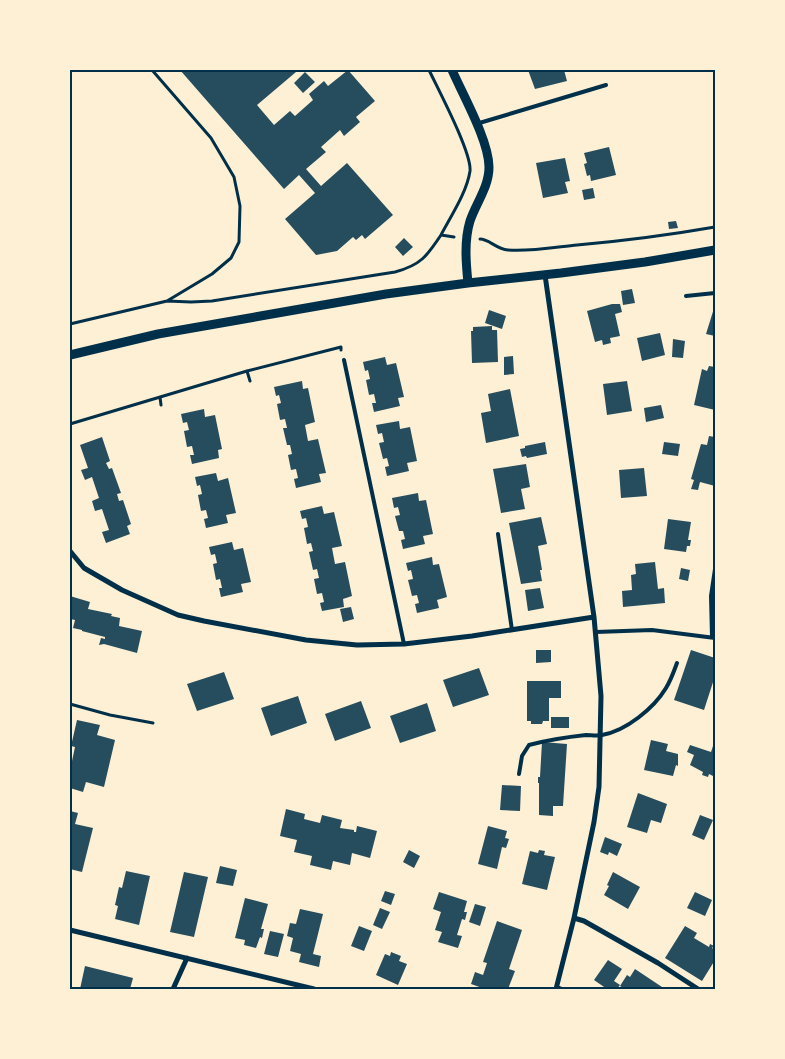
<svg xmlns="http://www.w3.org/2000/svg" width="785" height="1059" viewBox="0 0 785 1059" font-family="'Open Sans',sans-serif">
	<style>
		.building { fill: #264d5e }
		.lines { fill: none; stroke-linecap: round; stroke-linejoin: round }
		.path { stroke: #003049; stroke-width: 3 }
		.service { stroke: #003049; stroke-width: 4 }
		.minor { stroke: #003049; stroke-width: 5 }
		.tertiary { stroke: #003049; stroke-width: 9 }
		.neatline { fill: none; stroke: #003049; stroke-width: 2 }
	</style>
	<rect width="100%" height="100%" fill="#fdf0d5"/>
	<path class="building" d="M180,70H295L296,72L257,105L274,125L290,111L295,116L313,100L309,94L324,81L328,86L348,70L375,101L356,117L360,122L344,136L340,130L321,147L326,152L306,169L321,186L347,163L393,215L365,239L362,235L356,240L353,237L337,251L316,255L285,219L315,193L299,175L284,189Z
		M528,70H564L567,81L535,89Z
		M305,72L315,82L303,93L294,83Z
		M609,147L616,175L591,181L590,175L587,176L584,164L587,163L584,153Z
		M565,158L570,181L565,182L568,193L543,198L536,163Z
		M593,188L595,198L584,200L582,190Z
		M676,221L678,228L669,229L668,222Z
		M404,238L413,247L403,256L395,247Z
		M632,289L635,303L623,305L621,291Z
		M612,304H620L622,312L615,314L620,336L610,338L611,343L603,345L602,340L595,342L587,311Z
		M715,305V336L706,334Z
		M489,310L506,316L502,329L485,323Z
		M492,326V330H497L498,362L472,363L471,331H473V327Z
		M660,333L665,355L642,361L637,338Z
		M673,339L685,341L683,358L672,357Z
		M513,356L514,374L504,375V357Z
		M385,357L387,365L396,363L404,397L398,398L400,406L374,412L372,403H376L374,394L369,395L366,380L370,379L368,370L365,371L363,362Z
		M709,366L715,367V410L694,405L702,369L707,371Z
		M302,381L303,389L308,388L315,422L305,425L308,441L318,439L326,473L319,474L321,482L296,488L294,479L298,478L296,469L291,470L288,455L292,454L290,445H287L283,428H287L285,419L280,420L277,404L281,403L279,395L276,396L274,387Z
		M627,381L632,411L607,415L603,384Z
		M510,389L519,436L486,443L481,413L491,411L488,394Z
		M661,405L664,418L646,422L644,408Z
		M204,409L205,417L215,415L222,449L218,450L219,458L192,464L190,455H194L192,446L187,447L184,431L189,430L187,422L183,423L181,414Z
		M399,421L400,429L410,427L417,461L407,463L409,471L387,476L385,467L389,466L387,458L383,459L379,443L384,442L382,433L378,434L376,425Z
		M709,436L715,437V486L700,482L698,490L691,489L694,480L691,479L701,444L707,445Z
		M102,437L110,461L106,463L109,469L112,468L121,493L117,494L119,501L123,500L131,524L127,526L130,534L106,543L102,532L109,530L102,509L95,511L92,501L99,498L92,477L85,480L81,470L88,468L80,445Z
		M545,442L547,454L527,458L526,456L522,457L520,449L525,448V446Z
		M664,442L680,444L678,456L662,454Z
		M526,464L530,487L521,489L525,509L501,513L493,469Z
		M644,468L647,496L621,498L619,470Z
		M216,473L218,481L228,478L236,513L226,515L228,523L206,528L204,519L208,518L206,510L201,511L198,495L202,494L200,485L197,486L195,477Z
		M418,493L419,501L426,500L433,534L423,536L425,544L403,549L401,540L405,539L403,531H399L395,516L400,515L398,507L394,508L392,498Z
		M322,506L324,514L334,512L342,546L332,548L335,564L345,562L352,596L343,599L344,607L322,611L320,603L324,602L322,593L317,594L314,579L319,578L317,569L313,570L309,552L313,551L311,543L307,544L304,528L308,527L306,518L302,519L300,511Z
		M541,517L547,544L538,546L542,570H540L542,581L521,584L509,523Z
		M668,519L691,522L688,540H691L690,546H687L686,552L664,549Z
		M232,542L234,550L243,548L251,582L241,584L243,592L221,597L219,588H222L220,579L216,580L213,564L217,563L215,554L211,555L209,547Z
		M432,557L433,565L439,564L447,597L437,600L439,608L417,613L415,604L419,603L417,595L412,596L408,580L413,579L411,570L408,571L406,563Z
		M655,562L658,589L664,588L665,603L623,607L622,591L632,590L631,575L636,574L635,564Z
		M681,568L690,570L688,581L679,579Z
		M540,588L544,608L528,611L525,590Z
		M70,596L90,602L88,609L112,614L111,616L120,618L119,626L142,631L137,653L104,644L99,645L101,638L105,639V637L82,631V630L73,628L75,620L70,619Z
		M351,607L354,619L343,622L340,609Z
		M536,650H551V662L536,663Z
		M691,650L715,658V676L704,710L674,700Z
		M479,668L489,695L453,707L443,680Z
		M224,672L234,699L197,711L187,684Z
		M527,681H561V698H549V721H543L542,724H531V721H527Z
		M298,696L307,723L271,736L261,708Z
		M361,701L371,728L335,741L325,714Z
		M427,703L436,731L400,743L390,716Z
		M551,717H569V728H551Z
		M77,720L100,725L97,735L115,740L104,787L86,782L83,792L70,788V761H72L75,747L71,746Z
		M651,740L668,744L666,751L678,754V766L676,765L673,776L644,770Z
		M542,742L567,744L563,806H553V816L539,815V783H538V777H540Z
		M690,745L711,752L713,746L715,747V777L709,774L708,777L702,775L703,772L690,765L694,755L687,752Z
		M502,785L521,786L520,811L500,810Z
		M638,793L667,804L661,823L651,820L647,833L627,827Z
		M286,809L305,814L304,819L320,823L322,815L342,820L340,828L354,830V832H356L357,826L377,831L370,858L352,853L350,865L333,861L331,870L310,865L312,856L294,852L297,840L280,836Z
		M70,811L78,813L75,824L93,828L82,872L70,869Z
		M700,815L713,820L704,840L692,835Z
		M488,826L507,831L505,838L509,839L506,848L502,847L497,869L478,864Z
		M605,837L622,844L617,856L609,852L608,855L600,852Z
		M409,850L420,856L414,868L403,862Z
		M539,850L545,851L544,855L555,857L547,890L522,884L530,851L538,853Z
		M220,866L237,870L233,886L216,883Z
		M126,871L150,876L139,925L115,919L118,906L115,905L119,887L122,888Z
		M184,872L208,877L194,937L170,932Z
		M613,872L640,887L628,909L604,895L609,886L607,885Z
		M385,891L395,894L391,905L381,901Z
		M439,892L467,901L464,912H467L465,920L462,919L457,935L462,936L458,948L438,942L442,932L435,930L441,912L433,909Z
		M695,892L712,900L705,916L687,908Z
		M245,898L268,904L261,929H264L262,938L260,937L256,948L244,945L245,940L235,938Z
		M475,904L486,907L480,926L469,922Z
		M380,908L390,912L382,929L373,925Z
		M300,909L323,914L313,954L321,956L319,967L299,962L301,954L290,951L293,938L287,936L290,923L296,924Z
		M497,921L522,930L509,969L515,971L508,989H485L471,984L475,972L483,975L487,963L483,962Z
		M359,926L372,931L364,951L351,946Z
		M685,926L697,933L694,938L709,947L710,944L714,946L712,948L715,950V960L702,981L665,958Z
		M270,931L284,934L278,957L264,954Z
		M391,952L401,956L399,961L407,964L398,985L376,975L385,954L390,956Z
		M608,960L622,969L614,981L620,985L617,989H607L594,980Z
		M85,966L133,978L130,989H80Z
		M635,969L665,989H622L623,988L620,986L627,975L630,977Z"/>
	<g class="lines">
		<path class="path" d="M152,70L211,138L234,177L240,206L239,242L231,258L212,274L167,301
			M429,70C438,89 472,153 470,171C467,192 451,216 441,235
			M480,239C489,239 496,249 508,250C528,252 557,247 577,245C623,241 669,235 715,227
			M70,324L167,301L191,302L212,301L395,272C421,265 427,256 441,235L454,237
			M247,371L250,381
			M160,397L161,405
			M70,424L247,371L341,347V350
			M70,704L110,715L153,723"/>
		<path class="service" d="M476,124L606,85
			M686,296L715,293
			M344,360L404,644
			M498,534L512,630
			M596,632L652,630L715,638
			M712,637L711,596L715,569
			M519,774L522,756L529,745C548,740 567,737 586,735C591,735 597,736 602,735C626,731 654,708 666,688C671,680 674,671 677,663
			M557,987L562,989"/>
		<path class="minor" d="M545,275L594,617L601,696L599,787L594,822L574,918L556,989
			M70,551L84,568L122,590L178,615L204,621L306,640L357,645L404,644L472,636L594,617
			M574,918L584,921L658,963L698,989
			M70,930L314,989
			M173,989L187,958"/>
		<path class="tertiary" d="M452,70C463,95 489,141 489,167C489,187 476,203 470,221C464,241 466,263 468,283
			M70,355L158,334L386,294L468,283L561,273L645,262L715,250"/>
	</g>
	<rect width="785" height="1059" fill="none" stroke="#fdf0d5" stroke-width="142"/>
	<rect x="71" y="71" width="643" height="917" class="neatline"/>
</svg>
